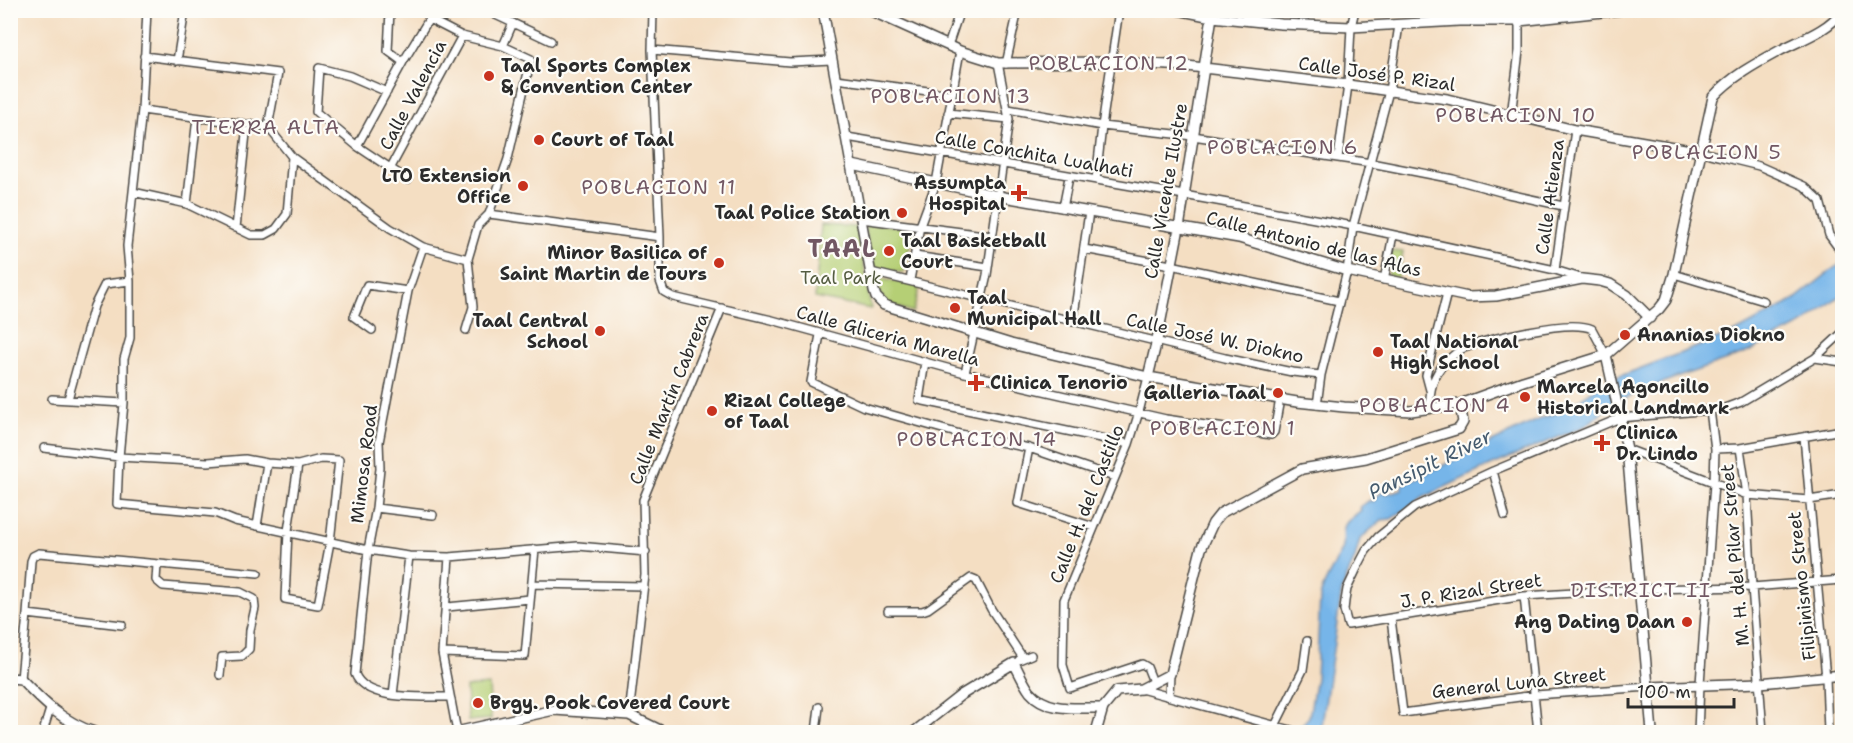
<svg xmlns="http://www.w3.org/2000/svg" width="1853" height="743" viewBox="0 0 1853 743" font-family="'Shantell Sans',sans-serif">
	<style>
		.green { fill: #b5cf74; stroke: #707d50; stroke-width: 1.5 }
		.water { fill: #76b5e9; stroke: #50708a; stroke-width: 1.5 }
		.lines { fill: none; stroke-linecap: round; stroke-linejoin: round }
		.street-casing { stroke: #494642; stroke-width: 10 }
		.secondary-casing { stroke: #494642; stroke-width: 12 }
		.street { stroke: #fff; stroke-width: 7 }
		.secondary { stroke: #fff; stroke-width: 9 }
		.poi-dot { fill: #c8321e; stroke: #fdfcf7; stroke-width: 2 }
		.labels { text-anchor: middle; stroke-width: 4.5; stroke-linejoin: round; paint-order: stroke }
		.poi-label { font-size: 18px; font-weight: bold; fill: #2b2b2b; stroke: #fdfcf7; text-anchor: start }
		.street-label { font-size: 18px; fill: #2b2b2b; stroke: #fdfcf7 }
		.park-label { font-size: 18px; fill: #545c41; stroke: #fdfcf7 }
		.neighbourhood-label { font-size: 20px; letter-spacing: 1.5px; fill: #715763; stroke: #fdfcf7 }
		.water-label { font-size: 20px; font-style: italic; fill: #455b6e; stroke: #fdfcf7 }
		.district-label { font-size: 24px; font-weight: bold; letter-spacing: 1.5px; fill: #715763; stroke: #fdfcf7 }
	</style>
	<rect width="100%" height="100%" fill="#fdfcf7"/>
	<filter id="ink" filterUnits="userSpaceOnUse"><feTurbulence type="fractalNoise" baseFrequency=".0167" numOctaves="2"/><feDisplacementMap in="SourceGraphic" scale="12" xChannelSelector="R" yChannelSelector="G"/><feConvolveMatrix kernelMatrix="1 2 1 2 8 2 1 2 1" color-interpolation-filters="sRGB"/></filter>
	<filter id="wash" filterUnits="userSpaceOnUse"><feTurbulence type="fractalNoise" baseFrequency=".008" numOctaves="4" result="noise"/><feDisplacementMap in="SourceGraphic" scale="24" xChannelSelector="R" yChannelSelector="G"/><feGaussianBlur stdDeviation="1.35" result="paint"/><feColorMatrix in="noise" values="0 0 0 0 0 0 0 0 0 0 0 0 0 0 0 0 0 1.4 0 .05"/><feComposite in="paint" operator="in"/></filter>
	<g filter="url(#wash)">
		<rect width="100%" height="100%" fill="#f4dec2"/>
		<path class="green" d="M864,222L911,228L913,233L904,273L873,267Z
			M821,225L858,227L871,309L815,298Z
			M1392,251L1403,252L1398,278L1388,275Z
			M877,278L920,286L913,312C889,304 880,306 877,278Z
			M489,685L491,719L468,721L466,687Z"/>
		<path class="water" d="M1842,262V294L1803,324L1744,354L1664,382L1611,404L1587,425L1481,470L1424,497L1391,519L1382,520L1360,539L1355,558L1342,589L1321,732H1295L1309,717L1316,678L1320,597C1324,579 1335,566 1342,550C1346,541 1340,530 1347,522C1350,519 1357,514 1361,510L1360,507L1370,500L1372,502L1376,499L1375,496L1381,494V492L1384,491L1385,494L1403,489L1402,485L1540,419L1562,411L1607,381L1736,332L1791,302Z"/>
	</g>
	<g filter="url(#ink)">
		<g class="lines">
			<defs>
				<path id="street" d="M147,10L142,110L127,246L130,281V338L124,359V403L119,457L117,504L215,513L235,521L368,550L409,556L449,557L578,546L646,552
					M390,10L388,51L403,62
					M485,10L551,41
					M653,10L652,50L660,237V281L664,292L673,297L772,320L965,373L1166,419L1271,435L1274,432L1280,399
					M429,19L462,36L503,46L531,59L508,159L489,214L478,225L468,259L473,307L466,330
					M892,20L894,10
					M503,46L513,23
					M948,46L960,10
					M652,50L790,62L832,60
					M144,56L278,73L268,127
					M177,61L185,10
					M1006,64L1018,10
					M836,79L951,94
					M387,92L350,76L319,68L316,112L357,146L408,180
					M1008,109L1102,126L1193,136L1371,163L1453,179L1508,194L1563,206
					M142,110L268,127L292,157L390,228L423,247L468,259
					M948,113L1009,119
					M1511,116L1519,51V21
					M847,137L1184,195L1353,226L1555,270L1581,278
					M357,146L403,62L429,19L427,10
					M1702,152L1759,166L1804,186L1820,201L1829,235L1840,250
					M1338,158L1348,85L1351,27L1355,10
					M390,169L462,36
					M1096,180L1102,126L1119,10
					M133,192L187,204L251,235H265L276,229L287,214L292,157
					M187,204L197,118
					M1063,208L1069,177
					M489,214L660,237
					M861,219L992,236
					M236,228L247,124
					M423,247L408,291L379,442L380,468L376,508L368,550L355,674C366,702 423,696 450,697
					M1084,249L1171,265L1339,301
					M915,256L988,267
					M1555,270L1575,130
					M871,272L1225,358L1292,372L1321,375
					M1674,274L1764,301
					M910,280L920,226L936,183L960,51
					M1384,280L1393,235
					M1073,322L1089,212
					M372,330L354,317L367,285L408,291
					M820,335L811,382L864,407L960,434L1029,448L1114,477
					M1815,358L1842,333
					M925,362L919,400L1129,444
					M1842,362L1815,358L1741,402L1722,409L1620,418L1493,471L1415,507L1378,537L1366,551L1357,568L1347,589L1345,601L1344,610L1348,625L1524,596L1641,589L1752,587L1842,580
					M965,373L987,275L1009,119L998,63
					M1148,377L1139,412L1129,444L1064,600L1063,665L1070,688L1142,664L1147,667L1153,682
					M1430,390L1426,375L1447,293
					M52,399L124,403
					M68,399L94,306L105,284L130,281
					M1317,405L1321,375L1347,271L1353,226L1389,91L1399,25
					M1429,409C1430,391 1432,375 1446,362C1451,357 1457,351 1464,348C1489,339 1570,318 1592,329L1606,355
					M1804,437L1826,678L1828,732
					M44,448L119,457L208,462L245,459L267,463L298,465L321,459L339,460L330,542L318,605L285,599L288,531L298,465
					M1029,448L1018,503L1094,527
					M1740,448L1747,495L1752,587L1763,732
					M1627,449L1747,495L1809,500L1842,495
					M1715,449L1740,448L1842,430
					M1493,471L1505,516
					M376,508L433,515
					M257,526L267,463
					M449,557L442,653L457,732
					M157,565L156,580L163,586L240,592L254,599L255,608L250,630L249,649L242,656L222,657L220,675
					M533,584L644,586
					M1524,596L1538,732
					M447,607L530,599
					M888,611H922L928,609L971,578L976,580L991,609L1023,658
					M27,614L31,561L33,556L39,553L258,573
					M1391,619L1403,713L1535,695L1649,687
					M442,653L525,656L535,549
					M1019,660L1031,655
					M21,679L27,614L122,625
					M1141,689L1291,730
					M393,695L409,556
					M1169,696L1170,674
					M629,715L645,575L643,500L722,308
					M1275,726L1303,670L1307,641
					M43,732L50,709
					M816,732L819,707
					M1698,732L1700,684L1714,483L1715,449L1710,410"/>
				<path id="secondary" d="M823,10L874,291L876,297L884,305L1011,344L1148,377L1297,402L1344,407L1411,411L1460,404L1523,381L1606,355L1659,309L1666,300L1674,274L1713,97C1731,77 1755,64 1779,51C1800,40 1828,31 1842,11
					M869,10L960,51L998,63L1110,62L1187,66L1348,85L1447,99L1575,130L1702,152
					M1178,10L1212,17L1281,24L1351,27L1459,21H1519L1621,10
					M852,165L998,196L1239,238L1347,271L1468,297L1496,296L1582,279L1600,281L1610,284L1627,295L1650,318
					M1606,355L1627,449L1652,732
					M1148,377L1157,340L1179,228L1213,10
					M10,678L21,679C43,702 63,722 94,732
					M1649,687L1760,683L1842,675
					M456,732L554,710L629,715L664,732
					M914,732L961,695L1014,663C1019,672 1024,684 1030,692C1048,713 1078,707 1103,708
					M1096,732L1103,708L1117,691L1141,689L1170,674L1201,549L1213,523L1221,513L1302,469L1366,458L1459,429L1463,422L1460,404"/>
			</defs>
			<use href="#street" class="street-casing"/>
			<use href="#secondary" class="secondary-casing"/>
			<use href="#street" class="street"/>
			<use href="#secondary" class="secondary"/>
		</g>
	</g>
	<g class="poi-dot">
		<circle cx="489" cy="76" r="6"/>
		<circle cx="539" cy="140" r="6"/>
		<circle cx="523" cy="186" r="6"/>
		<path d="M1016 184h6v6h6v6h-6v6h-6v-6h-6v-6h6z"/>
		<circle cx="902" cy="213" r="6"/>
		<circle cx="889" cy="251" r="6"/>
		<circle cx="719" cy="263" r="6"/>
		<circle cx="955" cy="308" r="6"/>
		<circle cx="600" cy="331" r="6"/>
		<circle cx="1625" cy="335" r="6"/>
		<circle cx="1378" cy="352" r="6"/>
		<path d="M973 374h6v6h6v6h-6v6h-6v-6h-6v-6h6z"/>
		<circle cx="1278" cy="393" r="6"/>
		<circle cx="1525" cy="397" r="6"/>
		<circle cx="712" cy="411" r="6"/>
		<path d="M1599 434h6v6h6v6h-6v6h-6v-6h-6v-6h6z"/>
		<circle cx="1687" cy="622" r="6"/>
		<circle cx="478" cy="703" r="6"/>
	</g>
	<g class="labels">
		<g class="poi-label">
			<text x="501" y="72">Taal Sports Complex<tspan x="501" dy="21">&amp; Convention Center</tspan></text>
			<text x="551" y="146">Court of Taal</text>
			<text x="511" y="182" text-anchor="end">LTO Extension<tspan x="511" dy="21">Office</tspan></text>
			<text x="1006" y="189" text-anchor="end">Assumpta<tspan x="1006" dy="21">Hospital</tspan></text>
			<text x="890" y="219" text-anchor="end">Taal Police Station</text>
			<text x="901" y="247">Taal Basketball<tspan x="901" dy="21">Court</tspan></text>
			<text x="707" y="259" text-anchor="end">Minor Basilica of<tspan x="707" dy="21">Saint Martin de Tours</tspan></text>
			<text x="967" y="304">Taal<tspan x="967" dy="21">Municipal Hall</tspan></text>
			<text x="588" y="327" text-anchor="end">Taal Central<tspan x="588" dy="21">School</tspan></text>
			<text x="1637" y="341">Ananias Diokno</text>
			<text x="1390" y="348">Taal National<tspan x="1390" dy="21">High School</tspan></text>
			<text x="990" y="389">Clinica Tenorio</text>
			<text x="1537" y="393">Marcela Agoncillo<tspan x="1537" dy="21">Historical Landmark</tspan></text>
			<text x="1266" y="399" text-anchor="end">Galleria Taal</text>
			<text x="724" y="407">Rizal College<tspan x="724" dy="21">of Taal</tspan></text>
			<text x="1616" y="439">Clinica<tspan x="1616" dy="21">Dr. Lindo</tspan></text>
			<text x="1675" y="628" text-anchor="end">Ang Dating Daan</text>
			<text x="490" y="709">Brgy. Pook Covered Court</text>
		</g>
		<g class="street-label">
			<text transform="translate(1377 74) rotate(8)" y="6">Calle José P. Rizal</text>
			<text transform="translate(413 95) rotate(-62)" y="6">Calle Valencia</text>
			<text transform="translate(1034 154) rotate(10)" y="6">Calle Conchita Lualhati</text>
			<text transform="translate(1166 191) rotate(-80)" y="6">Calle Vicente Ilustre</text>
			<text transform="translate(1550 197) rotate(-82)" y="6">Calle Atienza</text>
			<text transform="translate(1314 244) rotate(14)" y="6">Calle Antonio de las Alas</text>
			<text transform="translate(888 336) rotate(15)" y="6">Calle Gliceria Marella</text>
			<text transform="translate(1215 338) rotate(12)" y="6">Calle José W. Diokno</text>
			<text transform="translate(669 399) rotate(-68)" y="6">Calle Martín Cabrera</text>
			<text transform="translate(364 464) rotate(-83)" y="6">Mimosa Road</text>
			<text transform="translate(1087 504) rotate(-68)" y="6">Calle H. del Castillo</text>
			<text transform="translate(1735 555) rotate(-95)" y="6">M. H. del Pilar Street</text>
			<text transform="translate(1802 586) rotate(-96)" y="6">Filipinismo Street</text>
			<text transform="translate(1471 591) rotate(-9)" y="6">J. P. Rizal Street</text>
			<text transform="translate(1519 683) rotate(-6)" y="6">General Luna Street</text>
		</g>
		<g class="park-label">
			<text x="841" y="284">Taal Park</text>
		</g>
		<g class="neighbourhood-label">
			<text x="1109" y="70">POBLACION 12</text>
			<text x="951" y="103">POBLACION 13</text>
			<text x="1516" y="122">POBLACION 10</text>
			<text x="266" y="134">TIERRA ALTA</text>
			<text x="1283" y="154">POBLACION 6</text>
			<text x="1707" y="159">POBLACION 5</text>
			<text x="659" y="194">POBLACION 11</text>
			<text x="1435" y="412">POBLACION 4</text>
			<text x="1223" y="435">POBLACION 1</text>
			<text x="977" y="446">POBLACION 14</text>
			<text x="1641" y="597">DISTRICT II</text>
		</g>
		<g class="water-label">
			<text transform="translate(1430 464) rotate(-26)" y="7">Pansipit River</text>
		</g>
		<g class="district-label">
			<text x="842" y="257">TAAL</text>
		</g>
	</g>
	<rect width="1853" height="743" fill="none" stroke="#fdfcf7" stroke-width="36"/>
	<path d="M1628 698v9h106v-9" fill="none" stroke="#2b2b2b" stroke-width="3"/>
	<text x="1637" y="698" font-size="18" fill="#2b2b2b" stroke="#fdfcf7" stroke-width="4.5" paint-order="stroke">100 m</text>
</svg>
